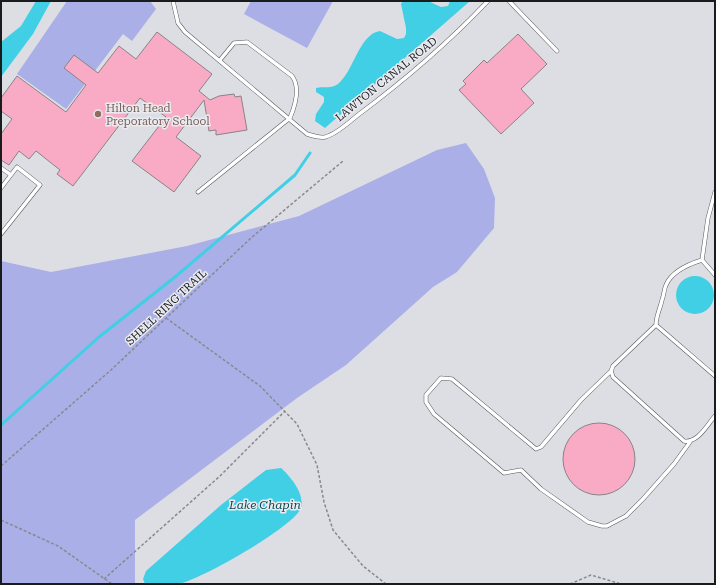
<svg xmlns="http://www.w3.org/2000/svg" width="716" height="585" viewBox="0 0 716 585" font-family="'Roboto Serif',serif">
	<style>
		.green { fill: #aaafe7 }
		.water { fill: #41cfe5 }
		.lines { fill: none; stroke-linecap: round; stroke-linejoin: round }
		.stream { stroke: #41cfe5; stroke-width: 3 }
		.building { fill: #f9abc6; stroke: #898385 }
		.service-casing { stroke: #57585d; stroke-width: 4.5 }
		.path { stroke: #88898d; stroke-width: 1.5; stroke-dasharray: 3 2; stroke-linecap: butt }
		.service { stroke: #fff; stroke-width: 3.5 }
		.education-dot { fill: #8d6e63; stroke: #eaebf1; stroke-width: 1.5 }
		.labels { text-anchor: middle; stroke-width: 3; stroke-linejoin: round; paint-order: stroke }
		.street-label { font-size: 11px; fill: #1a1b1d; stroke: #eaebf1 }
		.education-label { font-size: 11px; fill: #785e54; stroke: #eaebf1; text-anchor: start }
		.water-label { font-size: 12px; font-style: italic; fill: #0d4b54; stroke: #eaebf1 }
	</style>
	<rect width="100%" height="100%" fill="#dddee4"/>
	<path class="green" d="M67,1H150L156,9L132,41L123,34L66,109L17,74Z
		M251,1H333L307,48L244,14Z
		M466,143L484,169L495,198L494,228L457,272L433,287L346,365L297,398L135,520V584H1V261L51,272L187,246L299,216L437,150Z"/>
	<path class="water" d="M36,1H51L33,34L1,77V42L21,26Z
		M403,1H428L441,7L448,6L450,1H470L325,128L315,121L316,114L324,102V97L316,92V88C324,86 331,89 338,84C354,71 359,34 380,31L397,39L404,38L406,34V28L401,4Z
		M676 295a19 19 0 1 1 38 0a19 19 0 1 1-38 0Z
		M281,468C291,477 305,494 301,508C294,527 201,579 179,584C169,585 156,584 145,584L143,579L146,571L221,505L266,470Z"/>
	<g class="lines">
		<path class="stream" d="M1,425L99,337L175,277L295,175L310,153"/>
	</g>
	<path class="building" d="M157,32L212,74L199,91L210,100L219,96L234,94L235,97L241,96L247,130L216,135V130L209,131L204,100L176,137L201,156L174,192L132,161L166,117L140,98L73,186L57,174L60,170L36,151L29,159L19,151L9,165L1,160V134L12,119L1,111V98L17,76L66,112L86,85L64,68L74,55L98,73L119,46L136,59Z
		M518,34L547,64L521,89L534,103L501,134L459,90L466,84L463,81L484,60L487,63Z
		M563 459a36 36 0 1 1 72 0a36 36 0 1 1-72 0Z"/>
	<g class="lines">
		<defs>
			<path id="service" d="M173,1L178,23L185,32L307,134C313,136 319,138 325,137C337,134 349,122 358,115C405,80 448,43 488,1
				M509,1L557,51
				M1,168L11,175
				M1,188L17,167L40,185L1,234
				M198,192L290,118C295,106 301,88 292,76L247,42L234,43L220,60
				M715,192L708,218L702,260L715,275
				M702,260C689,264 672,271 666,285C664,289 664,295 662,300C660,309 656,316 656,325L715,376
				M656,325L613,366L611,371L613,377L684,441C698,443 707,425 715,416
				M611,371L581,400L541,447L536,449L452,379L441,378L426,395V402L434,414L504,473L521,470L541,489L588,522L602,526H607L626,516L643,499L674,464L690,442"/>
		</defs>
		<use href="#service" class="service-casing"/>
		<path class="path" d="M166,318L260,386L297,424L317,465L324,502L333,530L363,566L386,584
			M1,466L111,370L251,238L343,161
			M1,520L58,546L112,584
			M104,579L220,476L285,411
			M570,584L591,575L621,584"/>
		<use href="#service" class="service"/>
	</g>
	<circle class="education-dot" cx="98" cy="114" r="4"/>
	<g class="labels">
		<g class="street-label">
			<text transform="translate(386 79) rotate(-39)" y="4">LAWTON CANAL ROAD</text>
			<text transform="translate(166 307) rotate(-43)" y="4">SHELL RING TRAIL</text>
		</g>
		<g class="education-label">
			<text x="106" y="112">Hilton Head<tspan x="106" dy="13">Preporatory School</tspan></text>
		</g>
		<g class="water-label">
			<text x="265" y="509">Lake Chapin</text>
		</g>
	</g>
	<rect width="716" height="585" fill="none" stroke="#1a1b1d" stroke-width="4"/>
</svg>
